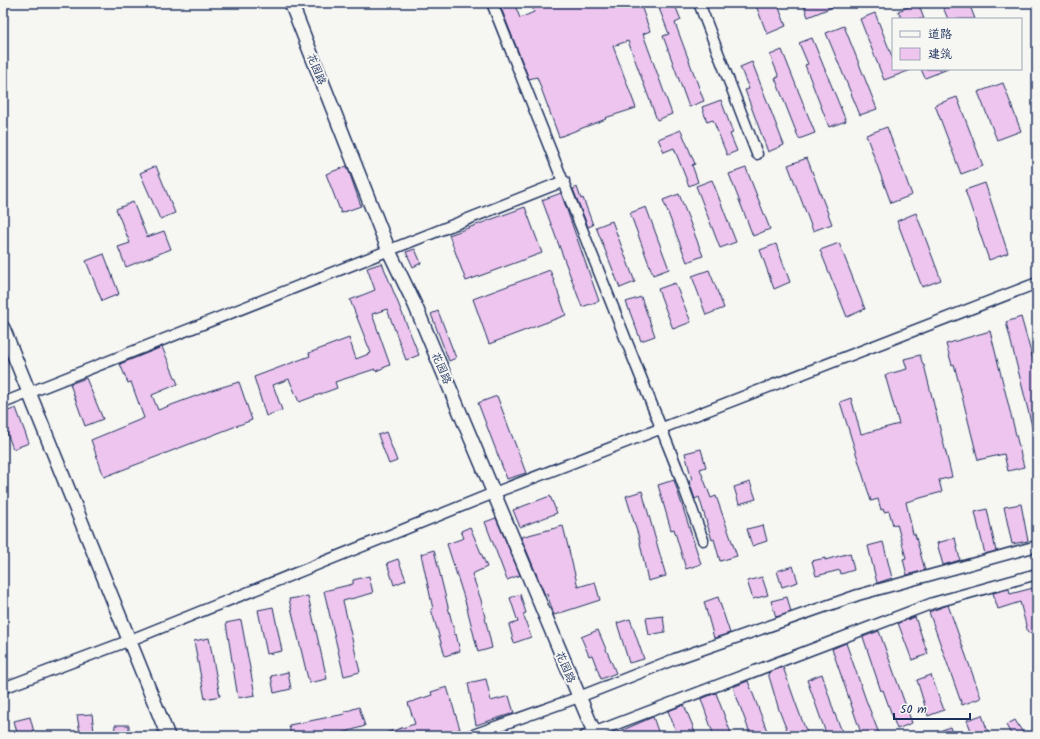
<svg xmlns="http://www.w3.org/2000/svg" width="1040" height="739" viewBox="0 0 1040 739" font-family="Kalam,'LXGW WenKai TC',sans-serif">
	<style>
		.building { fill: #edc5ee; stroke: #1b2f5e }
		.lines { fill: none; stroke-linecap: round; stroke-linejoin: round }
		.minor-casing { stroke: #1b2f5e; stroke-width: 13 }
		.tertiary-casing { stroke: #1b2f5e; stroke-width: 16 }
		.minor { stroke: #f6f6f2; stroke-width: 10 }
		.tertiary { stroke: #f6f6f2; stroke-width: 13 }
		.labels { text-anchor: middle; stroke-width: 4; stroke-linejoin: round; paint-order: stroke }
		.street-label { font-size: 11px; fill: #1b2f5e; stroke: #f6f6f2 }
	</style>
	<rect width="100%" height="100%" fill="#f6f6f2"/>
	<filter id="ink" filterUnits="userSpaceOnUse"><feTurbulence type="fractalNoise" baseFrequency=".025" numOctaves="2"/><feDisplacementMap in="SourceGraphic" scale="8" xChannelSelector="R" yChannelSelector="G"/><feConvolveMatrix kernelMatrix="1 2 1 2 8 2 1 2 1" color-interpolation-filters="sRGB"/></filter>
	<g filter="url(#ink)">
		<path class="building" d="M499,3H514L520,18L534,12L531,3H546L548,7L558,3H640L650,31L643,34L672,114L657,120L628,41L613,46L636,108L605,118L606,119L559,137L537,77L529,79Z
			M657,3H674L681,20L675,23L704,101L689,107L663,36L669,34Z
			M755,3H777L786,26L767,34Z
			M803,3H840V4L808,17Z
			M918,3L924,19H902L898,11Z
			M941,3H969L975,19H948Z
			M875,13L893,59V69L911,70L884,80L860,19Z
			M844,26L877,109L860,115L826,33Z
			M812,38L846,121L829,127L813,86L805,65L808,64L799,43Z
			M782,50L815,133L799,139L775,78L779,77L770,55Z
			M752,62L784,145L768,152L745,90L749,89L740,67Z
			M921,69H948L925,78Z
			M1003,83L1021,131L997,140L978,92Z
			M957,97L983,166L961,174L935,105Z
			M721,100L733,133L730,134L737,151L727,155L713,120L707,122L702,107Z
			M887,127L912,195L891,203L866,135Z
			M681,130L695,164L692,165L698,182L689,186L674,148L664,152L658,139Z
			M807,158L832,224L813,231L788,165Z
			M156,166L175,213L160,219L140,173Z
			M347,166L361,206L341,213L326,174Z
			M746,168L770,229L753,236L729,174Z
			M712,180L736,242L720,248L696,186Z
			M985,183L1008,253L989,260L965,190Z
			M577,187L581,199L583,198L593,225L588,227L573,189Z
			M561,193L599,301L582,307L542,200Z
			M679,194L703,256L687,262L663,200Z
			M133,202L147,237L164,231L171,249L126,267L118,247L130,243L116,209Z
			M525,207L542,253L466,281L449,235Z
			M646,207L669,269L653,275L630,213Z
			M916,213L941,280L922,287L897,221Z
			M612,221L635,282L620,288L596,227Z
			M839,243L865,309L847,317L820,250Z
			M776,244L790,282L774,289L760,250Z
			M415,249L421,263L413,267L406,252Z
			M104,254L119,294L102,301L86,261Z
			M382,263L419,355L406,360L387,309L372,314L390,365L376,371L375,369L335,382L337,388L299,402L289,379L273,385L282,410L266,416L254,377L310,356L309,353L349,338L356,359L371,353L350,300L375,290L367,268Z
			M550,270L566,315L489,344L473,299Z
			M709,270L724,308L706,315L692,276Z
			M675,283L691,322L673,329L658,289Z
			M641,297L655,336L641,341L626,302Z
			M438,311L456,358L449,361L431,314Z
			M1021,317L1037,374V434H1034L1006,322Z
			M990,331L1024,467L1008,471L1004,454L978,460L954,364L952,365L946,344Z
			M162,347L178,384L152,395L158,410L212,390L239,382L252,420L104,477L91,440L144,418L131,382L128,383L120,364Z
			M920,355L923,365H924L952,477L939,480L942,492L906,502L913,534H915L925,570L907,575L903,559L906,558L897,524L893,525L889,511L884,512L883,509L881,510L878,499L871,501L840,402L851,398L861,434L899,424L885,375L907,369L904,359Z
			M86,378L103,419L85,426L70,384Z
			M497,396L526,473L507,479L478,403Z
			M16,408L29,443L13,449L3,422V413Z
			M386,432L397,461L389,464L378,435Z
			M701,449L706,467L700,469L711,498L716,496L737,556L720,561L714,539L712,540L699,497L695,499L689,481L692,480L685,453Z
			M674,480L701,564L686,569L674,529L671,530L658,485Z
			M750,482L756,499L739,504L734,487Z
			M642,491L666,576L648,581L639,538L626,496Z
			M550,496L557,513L520,527L513,510Z
			M1021,504L1028,541L1012,544L1004,507Z
			M987,509L996,551L985,554L975,512Z
			M496,518L520,575L507,580L485,522Z
			M763,525L767,541L752,546L747,529Z
			M563,526L578,587L595,582L600,600L554,615L547,594L545,595L521,537Z
			M470,527L487,567L472,574L481,600L492,648L478,652L466,604L447,544L464,538L461,531Z
			M955,538L960,560L943,565L937,543Z
			M883,542L892,578L877,583L868,546Z
			M434,550L455,635L456,634L460,651L445,656L431,609H433L421,554Z
			M850,553L854,570L841,574L840,570L816,576L812,561L825,558V560Z
			M398,559L406,580L394,585L387,563Z
			M793,566L798,582L782,587L777,571Z
			M369,576L373,593L343,601L360,672L344,676L324,591L353,584V580Z
			M762,577L768,595L753,599L747,581Z
			M1037,587V605H1034L1037,617V631L1028,633L1020,602L998,609L993,593L1009,589L1010,594Z
			M520,594L526,613L523,614L531,637L514,643L509,625L518,622L510,598Z
			M308,596L327,679L309,683L289,599Z
			M718,597L730,633L714,638L704,602Z
			M787,597L791,612L776,617L771,601Z
			M948,605L981,698L962,705L929,612Z
			M273,607L282,651L267,654L258,610Z
			M663,616L665,632L649,635L646,618Z
			M915,617L928,654L912,660L898,623Z
			M630,619L644,659L629,663L617,623Z
			M241,620L255,695L238,698L226,623Z
			M598,630L616,673L601,679L592,655L589,656L581,637Z
			M879,631L912,723L897,729L883,690L881,691L863,637Z
			M209,638L220,696L205,699L194,641Z
			M846,643L866,700L880,736H862L832,649Z
			M783,667L796,704L808,736H789L779,710L768,673Z
			M288,672L291,689L274,693L271,676Z
			M822,674L834,712L844,736H827L807,680Z
			M931,675L944,710L928,716L917,680Z
			M486,679L491,701L509,696L514,713L476,725L468,683Z
			M748,681L761,715L769,736H751L733,687Z
			M447,687L460,729L438,736H383L382,734L415,724L408,703L432,695L431,692Z
			M716,693L723,712L732,736H714L707,716L701,699Z
			M684,705L692,724L696,736H678L668,711Z
			M359,707L365,726L333,736H291L289,725L345,714L344,712Z
			M92,714L94,732L80,733L77,715Z
			M982,715L988,732L973,736L967,720Z
			M30,717L35,736H18L14,721Z
			M653,717L659,734L655,736H609Z
			M1015,720L1025,736H1012L1006,725Z
			M115,725H129V736H114Z
			M950,727L953,736H929V735Z"/>
		<g class="lines">
			<defs>
				<path id="minor" d="M492,3L677,468L703,540
					M699,3L757,154
					M3,403L564,181
					M3,688L128,641L494,493L1037,283
					M470,736L579,697L675,659L858,595L1037,546
					M585,736L933,603L1037,574"/>
				<path id="tertiary" d="M291,3L389,251L415,305L594,732
					M3,328L168,736"/>
			</defs>
			<use href="#minor" class="minor-casing"/>
			<use href="#tertiary" class="tertiary-casing"/>
			<use href="#minor" class="minor"/>
			<use href="#tertiary" class="tertiary"/>
		</g>
	</g>
	<g class="labels">
		<g class="street-label">
			<text transform="translate(317 69) rotate(68)" y="4">花园路</text>
			<text transform="translate(442 368) rotate(67)" y="4">花园路</text>
			<text transform="translate(566 667) rotate(67)" y="4">花园路</text>
		</g>
	</g>
	<rect width="1040" height="739" fill="none" stroke="#f6f6f2" stroke-width="16"/>
	<rect x="8" y="8" width="1024" height="723" fill="none" stroke="#1b2f5e" stroke-width="1.5" filter="url(#ink)"/>
	<rect x="892" y="18" width="130" height="52" fill="#f6f6f2" stroke="#9ea6b7"/>
	<rect x="900" y="31" width="20" height="6" fill="#f6f6f2" stroke="#9ea6b7"/>
	<text x="928" y="38" font-size="12" fill="#1b2f5e">道路</text>
	<rect x="900" y="48" width="20" height="12" fill="#edc5ee" stroke="#9ea6b7"/>
	<text x="928" y="58" font-size="12" fill="#1b2f5e">建筑</text>
	<path d="M894 713v6h76v-6" fill="none" stroke="#1b2f5e" stroke-width="2"/>
	<text x="900" y="713" font-size="12" fill="#1b2f5e" stroke="#f6f6f2" stroke-width="3" paint-order="stroke">50 m</text>
</svg>
